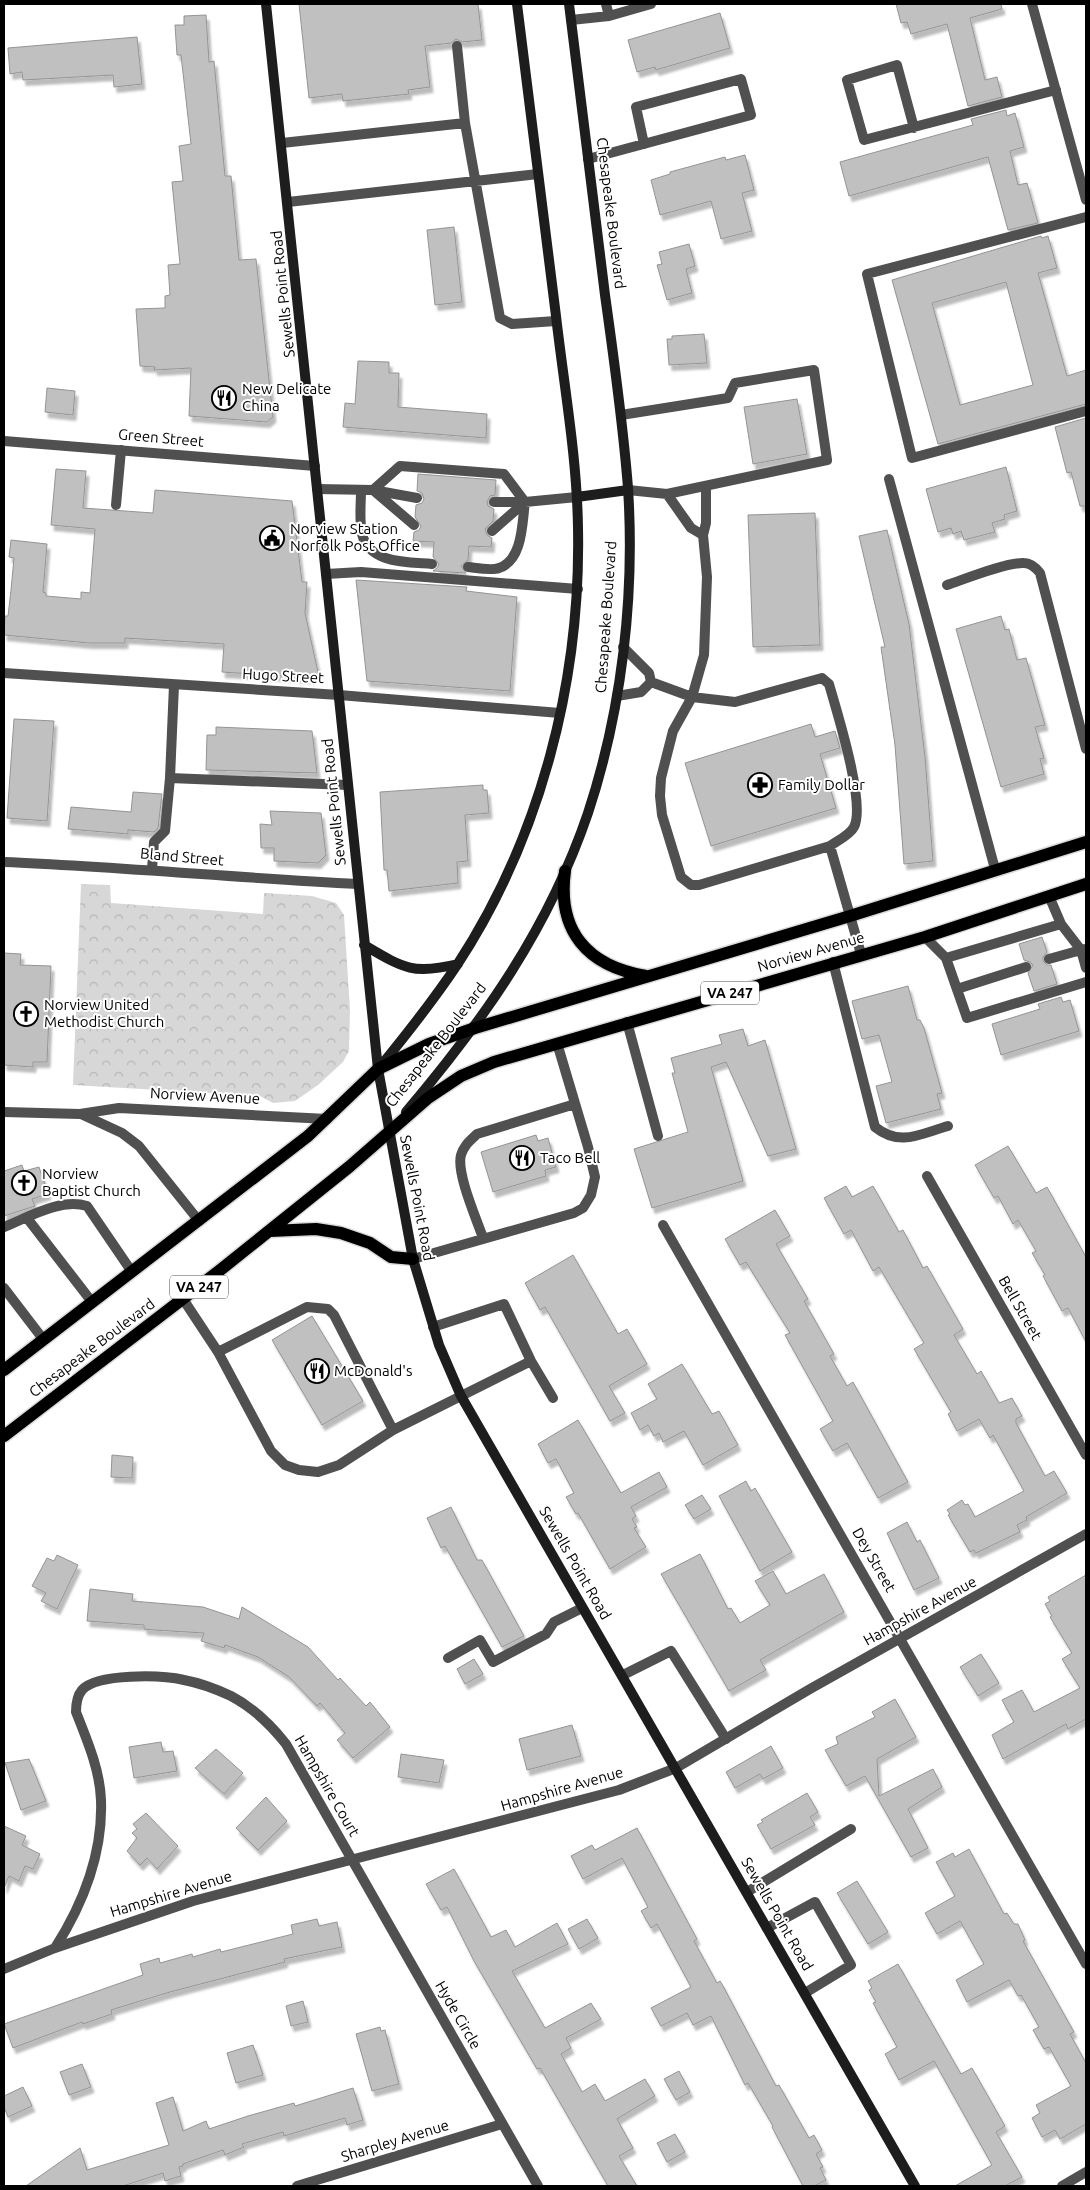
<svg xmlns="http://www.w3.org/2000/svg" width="1090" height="2190" viewBox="0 0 1090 2190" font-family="Ubuntu,sans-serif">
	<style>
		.park { fill: url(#park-crowns) }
		.building { fill: #c0c0c0; stroke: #949494; fill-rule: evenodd; filter: url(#shadow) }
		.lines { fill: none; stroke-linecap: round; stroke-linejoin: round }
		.primary-casing { stroke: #dbdbdb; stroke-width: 15 }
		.service { stroke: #505050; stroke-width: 10 }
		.minor { stroke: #505050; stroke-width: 10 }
		.tertiary { stroke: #505050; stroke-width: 10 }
		.secondary { stroke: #1d1d1d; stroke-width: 10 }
		.primary { stroke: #000; stroke-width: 12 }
		.labels { text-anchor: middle; stroke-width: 4; stroke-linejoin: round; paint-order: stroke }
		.shield { fill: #fff; stroke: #4c4c4c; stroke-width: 1 }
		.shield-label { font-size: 14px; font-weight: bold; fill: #000 }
		.street-label { font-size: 15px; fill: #000; stroke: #fff }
		.poi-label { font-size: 15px; fill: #000; stroke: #fff; text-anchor: start }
	</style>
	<defs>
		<pattern id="park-crowns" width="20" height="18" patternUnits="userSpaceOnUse" patternTransform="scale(1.25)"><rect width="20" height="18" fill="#d7d7d7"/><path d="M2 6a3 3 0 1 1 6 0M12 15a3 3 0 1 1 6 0" fill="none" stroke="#b7b7b7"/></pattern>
		<filter id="shadow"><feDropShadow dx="3" dy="5.5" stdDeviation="1" flood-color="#0004"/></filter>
	</defs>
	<rect width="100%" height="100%" fill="#fff"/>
	<path class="park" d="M81,884L110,885L111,903L263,914L264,893L312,896L336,903L344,915L350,1010L349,1051L343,1062L318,1085L295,1101L273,1103L260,1096L73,1085Z"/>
	<path class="building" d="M299,4H478L482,40L462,42L456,39L451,43L425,46L430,87L408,90L409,94L343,101L342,94L309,98Z
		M896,4H1001L1002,9L970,18L985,80L997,77L1002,97L968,106L947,24L911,34L907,22L901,23Z
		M720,13L730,48L656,70L655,67L637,72L628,40Z
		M206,15L209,62L214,61L225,176H231L239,260L256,259L273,417L267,422L189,416L191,368L154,370L155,367L140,366L136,309L165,308V296L170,295L168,265L180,264L172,182L183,181L179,146L191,144L181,55H177L175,25H184V16Z
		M137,37L142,84L114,87L113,75L23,80L22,72L10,74L8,48Z
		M1006,110L1007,116L1015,113L1024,147L1010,151L1018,185L1027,183L1038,223L1008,230L988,157L849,196L840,162L973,125L971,119Z
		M745,155L754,190L742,193L752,231L721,239L711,201L660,215L651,180L670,174V172L725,157L726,160Z
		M454,227L462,302L435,305L427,230Z
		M1041,236L1042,238L1048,236L1057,268L1038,273L1067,376L1086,370V404L938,444L892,280ZM1006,282L1033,385L960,405L932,303Z
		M689,244L695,266L686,269L692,293L667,300L657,265L662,264L659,252Z
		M704,334L707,363L669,365L667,339H672V336Z
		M358,361L389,362V373H399L398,407L487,414L486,438L343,427L345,403L355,404Z
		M47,388L75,391L73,415L45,412Z
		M797,399L807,454L753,464L744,407Z
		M1086,418V506H1080L1071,472L1067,473L1055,427Z
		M1006,467L1017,511L1004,515L1005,519L992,523L995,532L964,540L961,531L953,534L951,528L938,532L926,489Z
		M56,469L86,471L83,508L153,513L155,490L292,501L302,582H307L305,613L318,672L312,678L222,672L224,644L125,638V643H89L4,635L5,616H8L11,590L14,558L9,557L11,540L47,544L43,592L46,593V596L81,599V592L90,593L95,529L51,525Z
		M418,474L496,480L495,495L490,496L487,502L488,506L494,509L493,521L485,529L487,535L492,538L491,547L469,546L468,560L461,566L466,573L433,571L437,568L439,564L433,557L434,542L413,541L414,532L419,530L421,526L415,517L416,505L422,503L424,499L422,493L417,491Z
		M815,513L820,645L753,647L748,515Z
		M887,530L909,624L925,757L933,861L904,864L895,745L881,647H885L859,536Z
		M356,580L467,587L466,591L517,597L510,691L367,681Z
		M1001,616L1005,630L1009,629L1017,660L1026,658L1045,725L1035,727L1044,758L1040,759L1044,774L1001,787L956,629Z
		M14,719L54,721L47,821L7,818Z
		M811,724L815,737L835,731L840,748L820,754L836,808L711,846L685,763Z
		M216,727L312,731L317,773L206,770L207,735H216Z
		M483,785V790H487L489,813L465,815L468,861L457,862L458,883L389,891L387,870H384L380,792Z
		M133,792L162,794L158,828L154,832L128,830V834L68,829L71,807L131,812Z
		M270,811L321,813L326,855L318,863L274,861V848H261L260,824L272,825Z
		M1042,937L1047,952L1043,957V961L1047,965H1051L1057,984L1034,991L1028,973L1033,965L1030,962L1024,960L1019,944Z
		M4,953L21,954L20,965L51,966L47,1062H33V1067L4,1065Z
		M908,986L917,1020H920L924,1028L942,1093L937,1094L941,1109L886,1123L876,1086L892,1082L879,1035L862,1039L852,1001Z
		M1061,997L1063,1002L1070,1000L1079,1031L1001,1055L992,1024L1040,1009L1038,1004Z
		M743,1029L748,1046L765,1040L796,1149L768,1156L726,1062L711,1067L743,1181L652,1208L634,1149L688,1132L672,1073H675L671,1058L722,1044L719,1035Z
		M536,1135L538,1141L548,1138L556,1167L545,1170L546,1176L493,1192L481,1152Z
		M1008,1146L1036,1193L1047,1187L1086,1257V1342L1068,1308L1062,1311L1043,1276L1045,1275L1032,1253L1036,1251L1018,1220L1013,1224L998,1196L994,1198L975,1165Z
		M22,1165L24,1171L39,1167L48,1194L32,1199L35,1206L4,1216V1171Z
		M846,1186L852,1197L873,1186L899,1232L903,1230L923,1268L927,1266L963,1329L954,1335L977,1374L981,1371L999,1403L1012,1398L1022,1416L1016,1419V1423L1045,1476L1054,1471L1067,1493L1026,1517L1027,1520L1017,1525L1020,1532L976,1553L974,1550L970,1552L948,1515L950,1514L947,1510L962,1500L965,1505L968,1504L975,1517L1024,1491L993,1435L990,1438L979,1419L957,1431L948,1414L951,1412L914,1349L924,1343L879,1267L873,1271L851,1230L844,1234L824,1198Z
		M775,1210L790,1236L776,1244L808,1299L804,1301L834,1354L830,1356L847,1386L853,1382L908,1482L878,1498L847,1443L833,1451L820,1429L833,1421L785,1335L790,1333L746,1262L740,1265L725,1239Z
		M573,1255L618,1334L627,1329L647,1364L609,1386L625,1413L610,1421L545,1307L540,1310L525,1283Z
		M312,1316L363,1401L322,1425L272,1340Z
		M682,1364L712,1414L719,1411L738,1445L703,1465L684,1431L663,1442L659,1433L654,1436L648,1425L640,1430L631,1413L657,1399L648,1384Z
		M578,1420L621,1493L659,1472L667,1487L631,1507L636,1516L632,1519L637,1527L634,1528L646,1547L610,1569L578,1513L576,1514L566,1497L574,1493L556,1459L548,1463L538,1444Z
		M112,1455L133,1457L132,1478L111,1477Z
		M746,1481L751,1491L755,1488L792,1552L760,1571L719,1496Z
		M702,1495L711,1509L694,1519L685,1505Z
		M451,1507L477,1560H482L524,1636L502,1647L445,1546L441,1548L427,1518Z
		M907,1522L917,1542L920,1540L939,1578L914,1590L887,1533Z
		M700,1554L728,1609L731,1608L740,1623L770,1605L755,1581L773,1571L786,1594L824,1574L844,1612L760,1660L766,1670L729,1691L661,1574Z
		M57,1555L78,1565L57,1609L41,1601L46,1593L32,1586L47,1558L54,1561Z
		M1086,1575V1719L1068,1729L1066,1724L1003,1759L992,1735L1014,1722L1002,1700L1022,1690L1034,1712L1080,1688L1062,1659L1072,1653L1050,1617L1052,1616L1045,1604L1050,1601L1048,1597Z
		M90,1589L133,1594L132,1601L203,1607L239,1619L242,1607L308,1647L338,1680L340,1678L366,1706L370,1702L390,1727L353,1758L337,1740L345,1733L320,1703L317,1706L289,1677L258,1657L225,1645L224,1648L201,1641L204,1633L154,1630L144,1629V1625L87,1621Z
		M981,1654L999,1683L978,1696L960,1667Z
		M474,1659L483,1674L465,1684L457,1669Z
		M895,1699L916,1737L877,1759L879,1796L933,1769L942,1787L908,1809L928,1848L911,1857L865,1776L846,1786L825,1750L838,1744L836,1737L875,1717L872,1712Z
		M572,1725L581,1756L527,1770L519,1739Z
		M161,1742L163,1752L173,1751L177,1771L134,1778L129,1747Z
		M771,1746L783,1768L763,1779L760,1774L735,1788L726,1772Z
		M216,1749L243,1773L224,1794L195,1768Z
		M401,1754L444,1760L439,1783L398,1777Z
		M29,1759L46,1801L21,1810L5,1763Z
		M807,1793L818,1812L810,1817L815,1825L771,1849L757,1825L763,1822L761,1820Z
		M266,1797L287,1821L258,1850L236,1828Z
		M146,1813L178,1846L157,1869L147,1858L140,1865L127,1851L137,1838L132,1833L137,1829L133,1824Z
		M4,1826L26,1836L22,1845L40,1854L33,1869L25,1866L19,1881L9,1876L4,1888Z
		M637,1828L697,1939L694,1941L717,1983L720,1981L722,1984L776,2086L779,2085L809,2138L814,2135L822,2150L816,2154L823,2167L820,2168L826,2180L814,2186H803L772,2127L773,2126L748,2083L745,2085L711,2016L693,2025L687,2013L661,2026L651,2008L691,1987L657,1924L651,1928L641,1911L648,1907L622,1858L583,1879L571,1856L592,1845L595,1850Z
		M969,1849L1004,1914L1007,1913L1014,1924H1018L1025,1940L1023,1941L1074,2032L1070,2034L1086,2063V2124L1060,2139L1055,2130L1042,2137L1032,2118L1040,2113L1036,2105L1071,2086L1049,2047L1044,2049L1033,2030L1039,2027L1021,1995L1018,1996L1009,1980L967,2002L956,1980L984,1964L960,1921L937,1934L925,1913L955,1896L936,1862L953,1853L955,1857Z
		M454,1869L491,1937L506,1930L515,1947L557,1923L568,1944L512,1971L545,2028L591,2003L601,2019L566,2038L571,2048L561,2054L582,2092L595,2084L605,2101L645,2079L655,2096L617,2119L633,2148L619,2156L637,2186H608L540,2068L537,2069L474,1961L447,1907L441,1910L426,1884Z
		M857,1881L888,1932L868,1944L837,1893Z
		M317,1919L319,1926L337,1922L342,1947L284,1959L285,1962L170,1992L111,2010L112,2014L83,2024L82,2022L13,2048L4,2024L143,1975L140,1964L159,1958L160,1963L192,1954L193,1957L220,1949L221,1952L293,1934L291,1925Z
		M587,1919L598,1938L579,1949L568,1929Z
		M898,1964L961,2074L972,2068L1005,2126L996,2132L1022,2177L1005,2186H955L992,2165L934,2061L899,2080L885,2054L897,2047L873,2003L876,2002L869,1990L872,1988L868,1981Z
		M303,2001L308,2022L291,2026L286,2006Z
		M380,2027L381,2031L385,2030L399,2084L372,2091L356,2034Z
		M253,2045L263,2075L236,2083L227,2053Z
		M82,2064L91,2087L69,2095L60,2072Z
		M679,2071L690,2092L676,2100L664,2079Z
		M23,2087L32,2106L8,2117L4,2107V2096Z
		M353,2088L363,2120L347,2125L345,2118L284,2136L283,2132L242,2144L244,2147L225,2155L223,2150L183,2164V2166L179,2167L181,2176L165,2181L163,2173L123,2186H26L80,2148L87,2170L169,2145L156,2103L173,2097L183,2131L206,2121L209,2129L248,2116L294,2103L295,2106Z
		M675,2134L685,2152L667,2162L657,2143Z"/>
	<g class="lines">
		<defs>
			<path id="primary" d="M565,871C557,931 587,966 646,976
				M270,1231L316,1229L341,1233L370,1243L391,1257L413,1259
				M4,1370L308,1136L378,1069L429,1044L475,1028L850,916L1086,842
				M4,1436L219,1271L349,1167L428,1098L461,1076L494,1062L925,937L1086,884"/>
		</defs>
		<use href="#primary" class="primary-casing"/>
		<path class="service" d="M609,16L651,4
			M571,20L609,16L606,4
			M465,123L500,318L512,324L556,321
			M914,128L897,65L847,80L864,140L1056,90
			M282,143L465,123L457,46
			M588,159L751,115L741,79L636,107L644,144
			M288,202L538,174
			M1086,217L867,274L912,458L1086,411
			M621,415L728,398L735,383L814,370L827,460L667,494L628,490
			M889,479L995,869
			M706,486V523L703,535L707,577L704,655L692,697L673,731L661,778L660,796L662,815L681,877L691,885H699L830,846L861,954
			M317,489L373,490L400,466L504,474L525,502L577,497
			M361,490C361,504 359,520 362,534C369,564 408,562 432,564
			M667,494L691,528L703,535
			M494,502H525
			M116,505L121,450
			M414,525L373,490L417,498
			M492,531L525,502
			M468,567C477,568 491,571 499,568C523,560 522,523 525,502
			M326,574L361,572L578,589
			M947,585C965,579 1007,562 1024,563C1031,563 1036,568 1040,573L1086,749
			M651,682L692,697L735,702L822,678L829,684C837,712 866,804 854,827C850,835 837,841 830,846
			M174,685L170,778L348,785
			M617,696L641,692L651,682L649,673L623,647
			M152,869L154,842L165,831L170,778
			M1049,896L1061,924
			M925,937L946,958L967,1018L1086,982
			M946,958L1061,924L1081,950L1086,949
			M1049,959L1081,950L1086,968
			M833,962L875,1127C900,1147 920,1134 948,1126
			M957,989L1026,967
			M627,1022L658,1136
			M27,1218L92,1302
			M4,1227C29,1217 60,1198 87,1206L132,1272
			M483,1238C477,1220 456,1173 461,1155C464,1145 470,1141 477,1134L575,1104
			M413,1259L574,1213L583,1208L591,1195L595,1177L588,1147L557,1043
			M4,1288L43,1339
			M183,1299L218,1352L271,1451L285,1465L299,1470L318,1472L339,1465L393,1430L334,1315L328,1309L307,1307L218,1352
			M433,1327L504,1304L531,1361L553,1398
			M393,1430L531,1361
			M448,1658L480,1640L493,1662L546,1634L554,1622L582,1608
			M623,1675L671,1651L726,1739
			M747,1892L851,1829
			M767,1928L815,1902L851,1965L805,1993"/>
		<path class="minor" d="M1032,4L1086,200
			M4,441L315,466
			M4,673L339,695L560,713
			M4,862C122,867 240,878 358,884
			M927,1176L1086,1455
			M663,1225L1086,1964
			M55,1948C83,1904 103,1853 101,1800C100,1770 87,1740 76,1712C76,1705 77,1696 82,1690C97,1673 162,1675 184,1680C200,1683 216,1689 231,1696C252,1707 271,1725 286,1744L538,2186
			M4,1969L55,1948L193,1901L619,1790L676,1768L810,1689L1086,1534
			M297,2186L502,2124
			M1062,2186L1086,2172"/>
		<path class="tertiary" d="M4,1112L80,1114L119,1108L327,1119
			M81,1114L122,1133L139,1146L199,1221"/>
		<path class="secondary" d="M266,4L378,1069L413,1259L439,1345L461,1396L915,2186
			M577,497L628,490
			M364,945C403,968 413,975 458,964
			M379,1068C406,1035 433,1001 457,965C541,837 581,680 578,528C577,457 564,386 556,316C543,212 530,108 517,4
			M406,1112C484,1020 549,928 588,813C622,710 635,596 628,488C623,423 614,359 605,295C593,198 581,101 569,4"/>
		<use href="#primary" class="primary"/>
	</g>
	<defs>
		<symbol id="restaurant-ring" viewBox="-11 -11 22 22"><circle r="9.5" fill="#fff" stroke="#000" stroke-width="1.5"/><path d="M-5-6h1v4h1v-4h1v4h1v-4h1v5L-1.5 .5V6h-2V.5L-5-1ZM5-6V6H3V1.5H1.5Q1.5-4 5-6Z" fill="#000"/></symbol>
		<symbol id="civic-ring" viewBox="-11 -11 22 22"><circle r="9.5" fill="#fff" stroke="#000" stroke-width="1.5"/><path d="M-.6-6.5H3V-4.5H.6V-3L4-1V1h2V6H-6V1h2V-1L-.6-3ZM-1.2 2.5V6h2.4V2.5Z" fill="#000"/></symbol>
		<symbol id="pharmacy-ring" viewBox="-11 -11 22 22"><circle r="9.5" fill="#fff" stroke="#000" stroke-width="1.5"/><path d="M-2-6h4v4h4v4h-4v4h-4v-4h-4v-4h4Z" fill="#000"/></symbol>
		<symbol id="church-ring" viewBox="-11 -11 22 22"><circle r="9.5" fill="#fff" stroke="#000" stroke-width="1.5"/><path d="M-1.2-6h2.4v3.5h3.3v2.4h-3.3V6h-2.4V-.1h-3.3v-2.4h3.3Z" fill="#000"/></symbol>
	</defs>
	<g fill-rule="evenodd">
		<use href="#restaurant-ring" x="210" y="384" width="28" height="28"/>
		<use href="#civic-ring" x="258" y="524" width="28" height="28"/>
		<use href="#pharmacy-ring" x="746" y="771" width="28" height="28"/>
		<use href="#church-ring" x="12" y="1000" width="28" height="28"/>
		<use href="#restaurant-ring" x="508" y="1144" width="28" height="28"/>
		<use href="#church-ring" x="10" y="1169" width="28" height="28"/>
		<use href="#restaurant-ring" x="303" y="1357" width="28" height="28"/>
	</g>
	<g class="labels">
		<g class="shield">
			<rect x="701" y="981.5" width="58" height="23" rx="4"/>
			<rect x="170" y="1275.5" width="58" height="23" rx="4"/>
		</g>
		<g class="shield-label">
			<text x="730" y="998">VA 247</text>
			<text x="199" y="1292">VA 247</text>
		</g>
		<g class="street-label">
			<text transform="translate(611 213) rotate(83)" y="5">Chesapeake Boulevard</text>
			<text transform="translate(283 294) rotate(-96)" y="5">Sewells Point Road</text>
			<text transform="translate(161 438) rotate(5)" y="5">Green Street</text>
			<text transform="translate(606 617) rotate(-86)" y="5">Chesapeake Boulevard</text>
			<text transform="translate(283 676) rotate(3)" y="5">Hugo Street</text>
			<text transform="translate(334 802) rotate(-96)" y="5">Sewells Point Road</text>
			<text transform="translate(182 857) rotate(5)" y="5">Bland Street</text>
			<text transform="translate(811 952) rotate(-16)" y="5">Norview Avenue</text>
			<text transform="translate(436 1045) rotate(-52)" y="5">Chesapeake Boulevard</text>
			<text transform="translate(205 1096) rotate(3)" y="5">Norview Avenue</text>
			<text transform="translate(417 1198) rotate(79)" y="5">Sewells Point Road</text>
			<text transform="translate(1020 1308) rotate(60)" y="5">Bell Street</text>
			<text transform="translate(92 1348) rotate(-37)" y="5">Chesapeake Boulevard</text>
			<text transform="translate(874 1560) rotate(60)" y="5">Dey Street</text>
			<text transform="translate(575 1563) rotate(60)" y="5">Sewells Point Road</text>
			<text transform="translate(920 1611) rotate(-29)" y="5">Hampshire Avenue</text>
			<text transform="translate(327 1786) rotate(60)" y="5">Hampshire Court</text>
			<text transform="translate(562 1789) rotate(-16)" y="5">Hampshire Avenue</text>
			<text transform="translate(171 1894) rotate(-17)" y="5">Hampshire Avenue</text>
			<text transform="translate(777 1914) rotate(60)" y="5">Sewells Point Road</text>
			<text transform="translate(458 2015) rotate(60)" y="5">Hyde Circle</text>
			<text transform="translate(395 2141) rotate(-17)" y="5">Sharpley Avenue</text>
		</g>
		<g class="poi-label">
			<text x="242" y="394">New Delicate<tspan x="242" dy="17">China</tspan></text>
			<text x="290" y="534">Norview Station<tspan x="290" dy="17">Norfolk Post Office</tspan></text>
			<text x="778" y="790">Family Dollar</text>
			<text x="44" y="1010">Norview United<tspan x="44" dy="17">Methodist Church</tspan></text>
			<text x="540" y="1163">Taco Bell</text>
			<text x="42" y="1179">Norview<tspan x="42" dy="17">Baptist Church</tspan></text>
			<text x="334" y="1376">McDonald's</text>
		</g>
	</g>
	<rect width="1090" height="2190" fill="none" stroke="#000000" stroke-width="10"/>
</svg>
